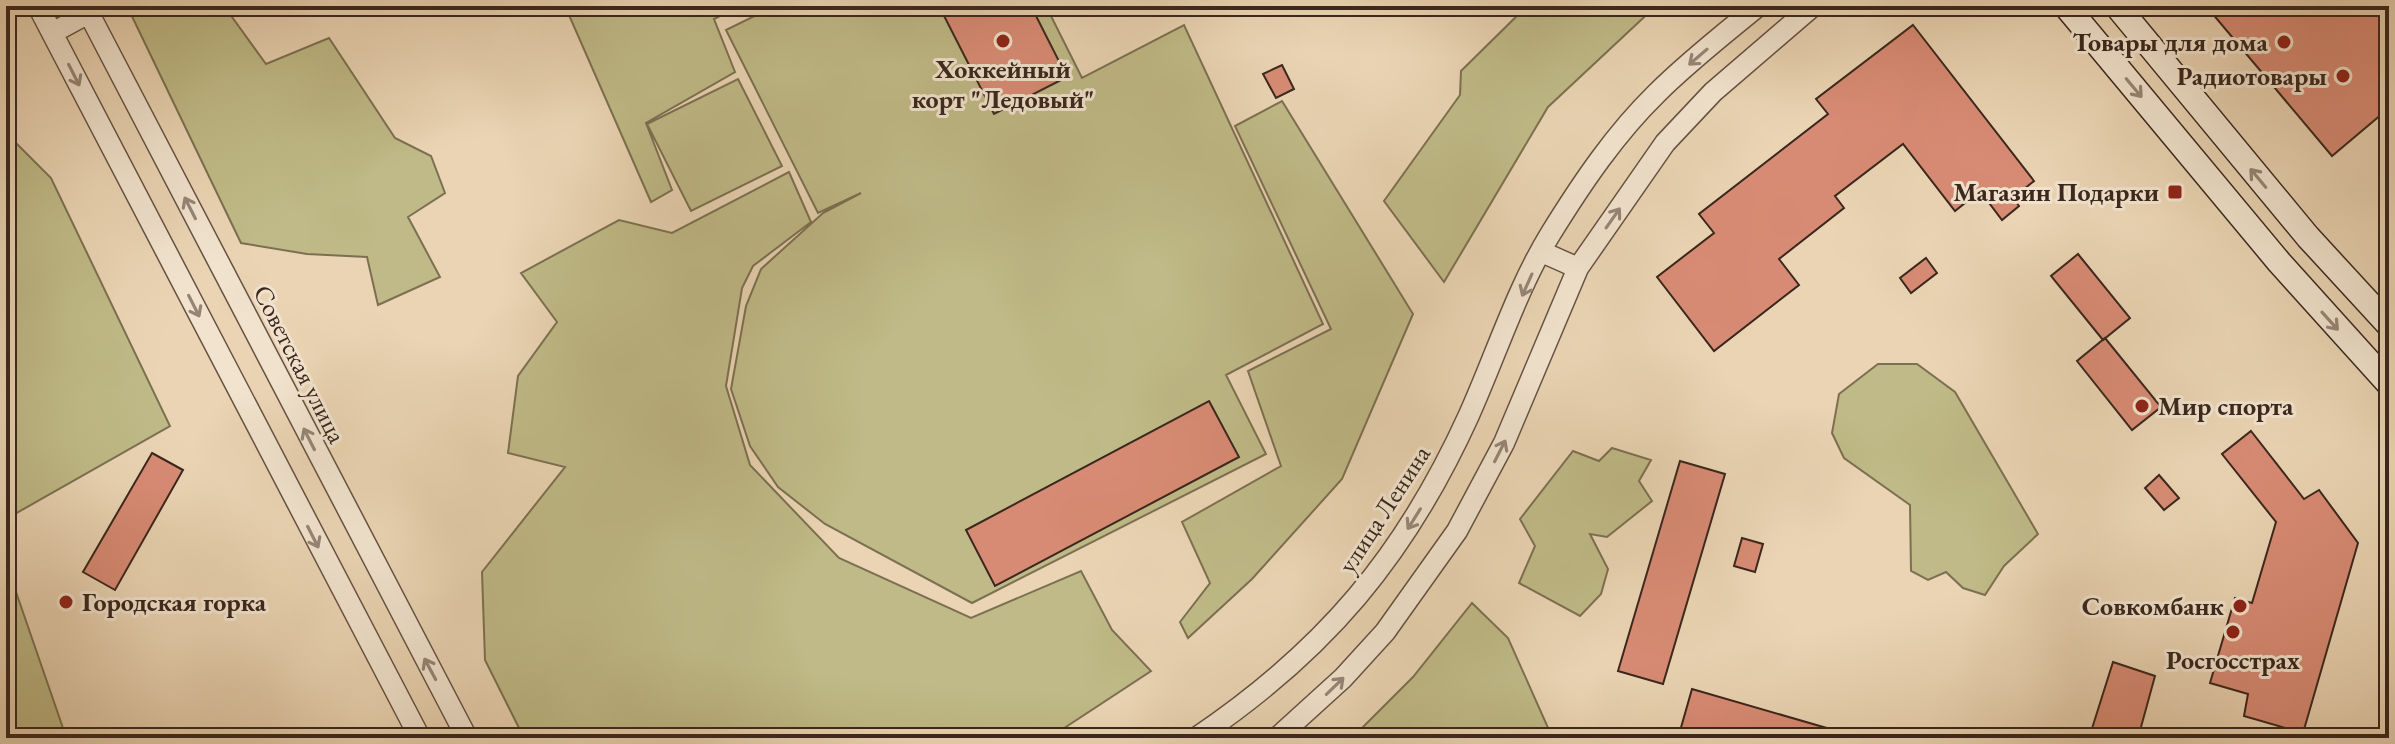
<svg xmlns="http://www.w3.org/2000/svg" width="2395" height="744" viewBox="0 0 2395 744" font-family="'EB Garamond',serif">
	<style>
		.green { fill: #bfba87; stroke: #7c7052; stroke-width: 2 }
		.building { fill: #d88b74; stroke: #3a271d; stroke-width: 2 }
		.lines { fill: none; stroke-linecap: round; stroke-linejoin: round }
		.tertiary-casing { stroke: #665242; stroke-width: 23 }
		.secondary-casing { stroke: #3a271d; stroke-width: 27 }
		.tertiary { stroke: #f1e3ce; stroke-width: 20 }
		.secondary { stroke: #f1e3ce; stroke-width: 24 }
		.oneway { stroke: #968576 }
		.poi-dot { fill: #8f2418; stroke: #f1e3ce; stroke-width: 3 }
		.labels { text-anchor: middle; stroke-width: 6; stroke-linejoin: round; paint-order: stroke }
		.poi-label { font-size: 26px; font-weight: bold; fill: #3a271d; stroke: #f1e3ce; text-anchor: end }
		.street-label { font-size: 26px; fill: #3a271d; stroke: #f1e3ce }
	</style>
	<rect width="100%" height="100%" fill="#ead4b3"/>
	<filter id="stains"><feTurbulence type="fractalNoise" baseFrequency=".0025" numOctaves="4"/><feColorMatrix values="0 0 0 0 .2 0 0 0 0 .09 0 0 0 0 .02 0 0 0 .5 -.17"/></filter>
	<radialGradient id="worn" r=".72"><stop offset=".6" stop-color="#630" stop-opacity="0"/><stop offset="1" stop-color="#630" stop-opacity=".3"/></radialGradient>
	<path class="green" d="M127,6H224L266,64L329,38L395,138L431,156L445,193L408,217L440,277L378,305L367,257L307,254L241,243Z
		M565,6H740L714,19L735,72L646,123L672,190L651,202Z
		M775,6H1046L1082,78L1184,25L1323,324L1226,375L1266,454L972,603L825,524L778,487L750,446L731,389L746,306L761,269L823,213L861,193L818,213L726,30Z
		M1527,6H1656L1548,107L1444,282L1384,201L1460,95L1461,71Z
		M738,79L782,166L691,211L647,124Z
		M1282,101L1413,314L1342,479L1252,579L1188,638L1180,622L1210,583L1182,522L1281,466L1248,371L1331,329L1235,126Z
		M6,133L51,178L170,426L6,519Z
		M789,172L811,222L753,266L742,288L726,386L750,465L839,558L971,618L1081,571L1112,630L1151,671L1049,738H524L485,660L482,572L565,467L508,453L518,376L557,322L521,273L619,220L672,233Z
		M1878,364H1917L1955,392L2038,534L2004,566L1985,595L1963,588L1946,572L1928,580L1911,571L1910,505L1844,458L1832,433L1839,394Z
		M1612,448L1651,460L1639,481L1652,501L1607,537L1590,534L1608,569L1601,594L1580,616L1519,583L1535,546L1520,519L1573,451L1599,461Z
		M6,563L64,731L73,738H6Z
		M1472,603L1508,638L1549,730L1531,738H1352L1413,677Z"/>
	<path class="building" d="M939,6H1031L1067,77L994,114Z
		M2206,6H2389V32L2380,39L2389,50V108L2332,156Z
		M1913,25L2034,181L2013,198L2019,206L2002,220L1980,191L1955,211L1903,144L1835,196L1844,208L1779,259L1799,285L1714,351L1657,277L1714,233L1699,214L1828,114L1816,99Z
		M1282,65L1294,89L1276,98L1263,74Z
		M2078,254L2130,318L2103,340L2051,276Z
		M1926,258L1937,273L1911,293L1900,278Z
		M2105,338L2161,407L2132,430L2077,361Z
		M1209,401L1239,457L995,586L966,530Z
		M2251,431L2304,499L2319,490L2358,543L2303,733L2244,716L2248,694L2210,683L2235,598L2252,603L2276,522L2222,454Z
		M152,453L183,470L115,590L83,572Z
		M1680,461L1725,474L1663,684L1618,671Z
		M2159,475L2179,498L2164,510L2145,488Z
		M1742,538L1763,544L1755,572L1734,566Z
		M2113,662L2155,676L2138,738H2089Z
		M1692,689L1844,733L1843,738H1705L1680,731Z"/>
	<g class="lines">
		<defs>
			<path id="tertiary" d="M38,6L420,738
				M85,6L467,738
				M52,33L89,13
				M1542,252L1578,268
				M1196,738C1325,651 1405,556 1469,415C1496,355 1517,288 1551,233C1582,183 1615,134 1657,93C1688,62 1724,34 1758,6
				M1277,738L1343,678L1385,632L1457,531L1504,443L1578,268L1665,143L1713,92L1813,6"/>
			<path id="secondary" d="M2066,6L2279,262L2389,384
				M2117,6L2308,237L2389,325"/>
		</defs>
		<use href="#tertiary" class="tertiary-casing"/>
		<use href="#secondary" class="secondary-casing"/>
		<use href="#tertiary" class="tertiary"/>
		<use href="#secondary" class="secondary"/>
	</g>
	<defs><path id="oneway-shaft" d="M-6 0H5M1.5-3L5.5 0L1.5 3" fill="none" stroke-width="1.6" stroke-linecap="round" stroke-linejoin="round" transform="scale(2)"/></defs>
	<g class="oneway">
		<use href="#oneway-shaft" transform="translate(1698 57) rotate(139)"/>
		<use href="#oneway-shaft" transform="translate(74 75) rotate(63)"/>
		<use href="#oneway-shaft" transform="translate(2134 88) rotate(50)"/>
		<use href="#oneway-shaft" transform="translate(2258 178) rotate(-130)"/>
		<use href="#oneway-shaft" transform="translate(190 208) rotate(-117)"/>
		<use href="#oneway-shaft" transform="translate(1613 218) rotate(-55)"/>
		<use href="#oneway-shaft" transform="translate(1527 285) rotate(114)"/>
		<use href="#oneway-shaft" transform="translate(194 306) rotate(63)"/>
		<use href="#oneway-shaft" transform="translate(2330 321) rotate(48)"/>
		<use href="#oneway-shaft" transform="translate(309 439) rotate(-117)"/>
		<use href="#oneway-shaft" transform="translate(1500 451) rotate(-63)"/>
		<use href="#oneway-shaft" transform="translate(1414 519) rotate(122)"/>
		<use href="#oneway-shaft" transform="translate(313 537) rotate(63)"/>
		<use href="#oneway-shaft" transform="translate(430 669) rotate(-118)"/>
		<use href="#oneway-shaft" transform="translate(1335 686) rotate(-44)"/>
	</g>
	<g class="poi-dot">
		<circle cx="1003" cy="41" r="8"/>
		<circle cx="2284" cy="42" r="8"/>
		<circle cx="2343" cy="76" r="8"/>
		<rect x="2167" y="184" width="16" height="16" rx="4"/>
		<circle cx="2142" cy="406" r="8"/>
		<circle cx="66" cy="602" r="8"/>
		<circle cx="2240" cy="606" r="8"/>
		<circle cx="2233" cy="632" r="8"/>
	</g>
	<g class="labels">
		<g class="poi-label">
			<text x="2268" y="51">Товары для дома</text>
			<text x="1003" y="78" text-anchor="middle">Хоккейный<tspan x="1003" dy="30">корт "Ледовый"</tspan></text>
			<text x="2327" y="85">Радиотовары</text>
			<text x="2159" y="201">Магазин Подарки</text>
			<text x="2158" y="415" text-anchor="start">Мир спорта</text>
			<text x="82" y="611" text-anchor="start">Городская горка</text>
			<text x="2224" y="615">Совкомбанк</text>
			<text x="2233" y="669" text-anchor="middle">Росгосстрах</text>
		</g>
		<g class="street-label">
			<text transform="translate(300 364) rotate(63)" y="9">Советская улица</text>
			<text transform="translate(1384 509) rotate(-57)" y="9">улица Ленина</text>
		</g>
	</g>
	<rect width="2395" height="744" fill="none" stroke="#ead4b3" stroke-width="32"/>
	<rect x="8" y="8" width="2379" height="728" fill="none" stroke="#3a271d" stroke-width="4"/>
	<rect x="16" y="16" width="2363" height="712" fill="none" stroke="#3a271d" stroke-width="2"/>
	<rect width="100%" height="100%" filter="url(#stains)"/>
	<rect width="100%" height="100%" fill="url(#worn)"/>
</svg>
